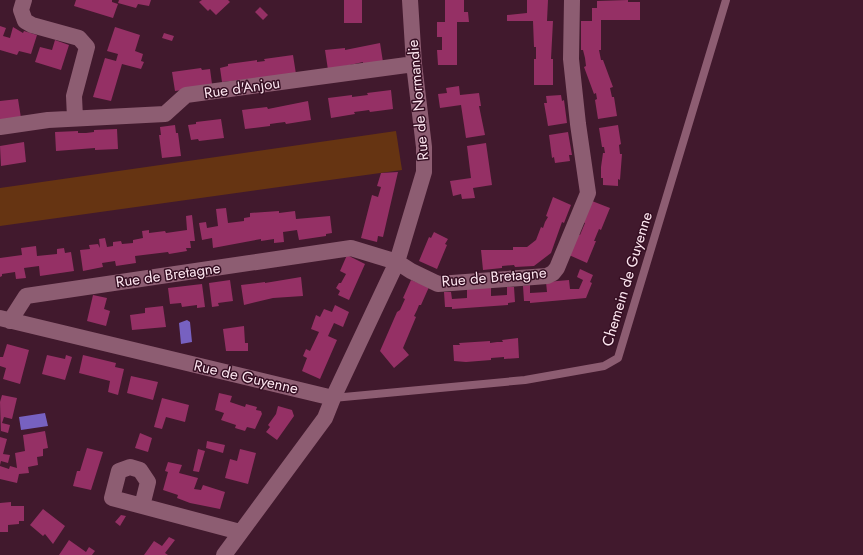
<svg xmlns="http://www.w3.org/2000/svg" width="863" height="555" viewBox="0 0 863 555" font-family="Jost,sans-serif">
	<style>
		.green { fill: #663412 }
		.water { fill: #7761c1 }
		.building { fill: #953065 }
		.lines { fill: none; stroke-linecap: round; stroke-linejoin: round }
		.lane { stroke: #8d5d72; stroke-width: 8 }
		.street { stroke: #8d5d72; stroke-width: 16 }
		.labels { text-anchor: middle; stroke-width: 3; stroke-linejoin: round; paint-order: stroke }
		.street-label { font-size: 15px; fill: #fde6f0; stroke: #360f23 }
	</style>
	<rect width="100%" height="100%" fill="#41192d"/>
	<path class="green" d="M396,131L402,170L0,226V188Z"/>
	<path class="water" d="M187,320L190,322L192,342L181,344L179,323Z
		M45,413L48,426L21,430L19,417Z"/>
	<path class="building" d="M76,0H112V2L118,4L113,18L74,6Z
		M119,0H151L149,6L138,4L136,8L118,3Z
		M202,0H228L230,2L216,15L210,9L208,11L199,2Z
		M344,0H362V23H344Z
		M445,0H464V12H468L469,22H457V65H438L437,50H442V37H437V22H445Z
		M527,0H548L547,21H553L551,59H553V85H534V59H536V47H534L533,21H507V15L527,13Z
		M628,0V2H640V20H601V50H599L601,60H603L613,87L610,88L612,97H614L617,116L598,119L595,100L597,99L596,93L594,94L584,67L586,66L585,58L583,50H581V21H592V8H597V1Z
		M260,7L268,15L263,20L255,12Z
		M0,26L6,28L3,36L10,38L13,27L23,33L24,31L37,35L31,54L19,51L17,55L0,50Z
		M115,27L140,35L135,51L143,54L141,61L144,62L141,69L122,64L111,101L93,97L105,58L116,61L118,54L107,51Z
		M164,33L174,36L172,41L162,38Z
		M55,40L69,45L61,70L35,62L40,47L52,50Z
		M380,43L383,62L363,65V62L328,70L325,50L345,48V50Z
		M293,55L296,74L222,82L220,68L228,66V64L257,60V62L265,61L264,59Z
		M201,68L202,70L210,69L212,84L204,87L175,91L172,72Z
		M459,86L460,95L479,93L481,106H479L485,135L466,138L461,105L440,108L438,94L447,93L446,88Z
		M391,90L393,109L370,112L369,110L362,111L354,112L355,114L331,118L328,98L352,95V97L368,95L367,93Z
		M561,95L562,101L564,100L567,123L548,126L544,103H547L546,96Z
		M18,99L21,118L0,121V101Z
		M308,101L311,120L286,124L285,122L277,123L270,124V126L245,129L242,110L267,107L268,109Z
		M221,119L224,138L199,141L198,139L191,140L188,125L196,124V122Z
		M175,125L176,133H178L181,156L162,158L159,135H161L160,127Z
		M618,125L621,144L619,145L620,154H622L620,180L618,179V186L603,185V178H601V167L603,153H605L604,147H602L599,128Z
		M117,129L118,149L95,150V148L56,151L55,132L78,131V133H86L94,132V130Z
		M568,132L572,155H569L570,161L555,163L554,157L552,158L549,135Z
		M24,142L26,162L1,166L0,146Z
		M486,143L492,185L473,188L475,198L462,199L461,194L453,196L450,181L471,178L467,146Z
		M398,172L383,237L378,236L377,242L361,238L372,195L378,197L381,187L377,186L381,173Z
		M553,197L571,205L564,223L562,222L551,253L534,266L515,267L514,265L502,266V268L483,270L481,250H513V247H527L536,240L541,227L543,228L545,222L548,217L546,216Z
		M592,201L610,208L601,230L599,229L594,241H596L587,263L569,255L578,234L580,235L585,223L583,222Z
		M226,208L228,223L244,221V218L250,217V213L279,211V213L295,211L296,219L330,216L332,233L326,234V236L299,240L297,230L283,232L284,242L274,243V239L261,241V239L213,248L212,238L202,240L199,223L206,222L207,228L218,226L216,209Z
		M192,215L195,241H190L191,248H186L187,251L169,254L168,252L135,256L136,263L116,266L115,261L102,263L103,267L83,271L80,250L90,249L89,245L98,244L100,248L99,239L105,238L107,247L113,246V242L121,241L122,244L133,243V240L143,238L142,231L149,230V233L165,231L166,233L187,230L186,216Z
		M434,232L448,239L445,244L447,245L437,269L419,261L429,237L431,238Z
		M36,246L37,256L57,254V249L64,248L65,253L71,252L74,271L40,276L39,266L24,268L26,278L16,279L15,272L2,274V276L0,277V258L22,255L21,248Z
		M347,255L365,264L349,300L338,295L340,291L336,288L339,283H341L346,274L340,271Z
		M580,269L593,275L590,282L592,283L586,298L530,303V301H524L523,286L530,285V293L547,292L546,282L569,280L570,289H579L583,280L577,277Z
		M301,277L303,296L273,298L244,305L241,285L265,282V283Z
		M230,280L233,301L218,303L219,306L212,307L209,283Z
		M411,280L429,287L421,305H419L417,310L414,316L416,317L403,348L409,355L394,368L380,351L397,312L400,310L405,299L403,298Z
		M202,284L205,307L197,308V305L182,307L181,303L170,304L168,288Z
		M491,286V296L507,295V287H514L515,302L508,303V305L452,309V307H445L444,292H451L452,299L467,298V288Z
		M93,295L107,298L104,309L110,311L106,326L87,321Z
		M335,305L349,312L343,327L334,323L328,336L337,340L320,379L302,371L307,358L303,356L306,349L310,351L319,332L311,329L316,315L320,317L324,309L332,312Z
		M163,306L166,327L132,330L130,315L145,313V308Z
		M244,326L245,343H248V351H226L223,329Z
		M518,338L519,358L504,359V357L491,358V360L466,362L454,361L453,345H460L459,343L490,341V343L497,342H503L502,340Z
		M7,344L29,350L20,384L3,379L6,368L0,366V357H3Z
		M47,355L65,359L66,355L72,357L65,380L42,374Z
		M83,355L116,363L115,367L124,369L118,395L108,392L110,381L79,373Z
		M131,376L158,382L153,400L127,393Z
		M219,393L232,396L230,402L245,407L246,404L257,407L256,410L261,411L262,414L255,429L247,427L245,431L235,428L236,425L221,420L224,413L215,410Z
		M2,395L17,398L12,419L4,417L2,423L10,425L8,433L1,431V435L0,402Z
		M162,398L189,405L185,422L166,417L162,429L154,427Z
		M278,406L292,410L294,416L277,440L266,432L270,427L268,425L276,414Z
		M45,431L48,448L43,449V456L37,457L38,465L28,467L29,473L19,474L17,483L0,479V466L9,469L10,466L17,468L15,453L25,451L23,435Z
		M140,433L152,438L148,452L135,448Z
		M0,437L7,439L3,454L10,455L8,463L1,461L0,465Z
		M207,441L225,445L223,453L206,448Z
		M87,448L103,452L91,490L73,486L77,471H80Z
		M198,449L205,451L199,472L193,471Z
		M240,449L256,453L248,484L225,478L230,459L237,461Z
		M168,462L182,465L179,473L198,478L194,489L201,490L203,485L225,492L220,509L190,503L177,498L178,495L163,490L168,472L165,471Z
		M11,502V506H24V521H19V524L8,525V532H0V503Z
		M43,509L65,526L53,544L45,534L43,536L30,525Z
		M121,515L126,516L120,526L115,522Z
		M169,537L175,540L165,553L168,555H144L154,541L162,546Z
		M69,540L86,552L89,547L95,551L92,555H59Z"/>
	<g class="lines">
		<path class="lane" d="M333,398L525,380L604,366L618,358L726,0"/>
		<path class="street" d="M24,0L21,10L25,21L32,25L79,38L87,47L74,96L75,118
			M0,127L48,120L165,114L186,95L414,64
			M0,318L333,398L325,418L224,555
			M10,321L26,296L351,248L397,262L411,271L438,284L547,276L553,273L557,268L588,193L578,124L571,59L572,0
			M333,398L397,262L424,172V147L414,64L410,0
			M142,506L148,482L140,470L130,467L119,471L112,498L240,532"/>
	</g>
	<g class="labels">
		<g class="street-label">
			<text transform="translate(242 88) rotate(-8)" y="5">Rue d'Anjou</text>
			<text transform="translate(418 100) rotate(-95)" y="5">Rue de Normandie</text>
			<text transform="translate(168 275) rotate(-8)" y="5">Rue de Bretagne</text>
			<text transform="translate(494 277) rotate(-5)" y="5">Rue de Bretagne</text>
			<text transform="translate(627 279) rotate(-73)" y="5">Chemein de Guyenne</text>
			<text transform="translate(246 377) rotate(13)" y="5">Rue de Guyenne</text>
		</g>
	</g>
</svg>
